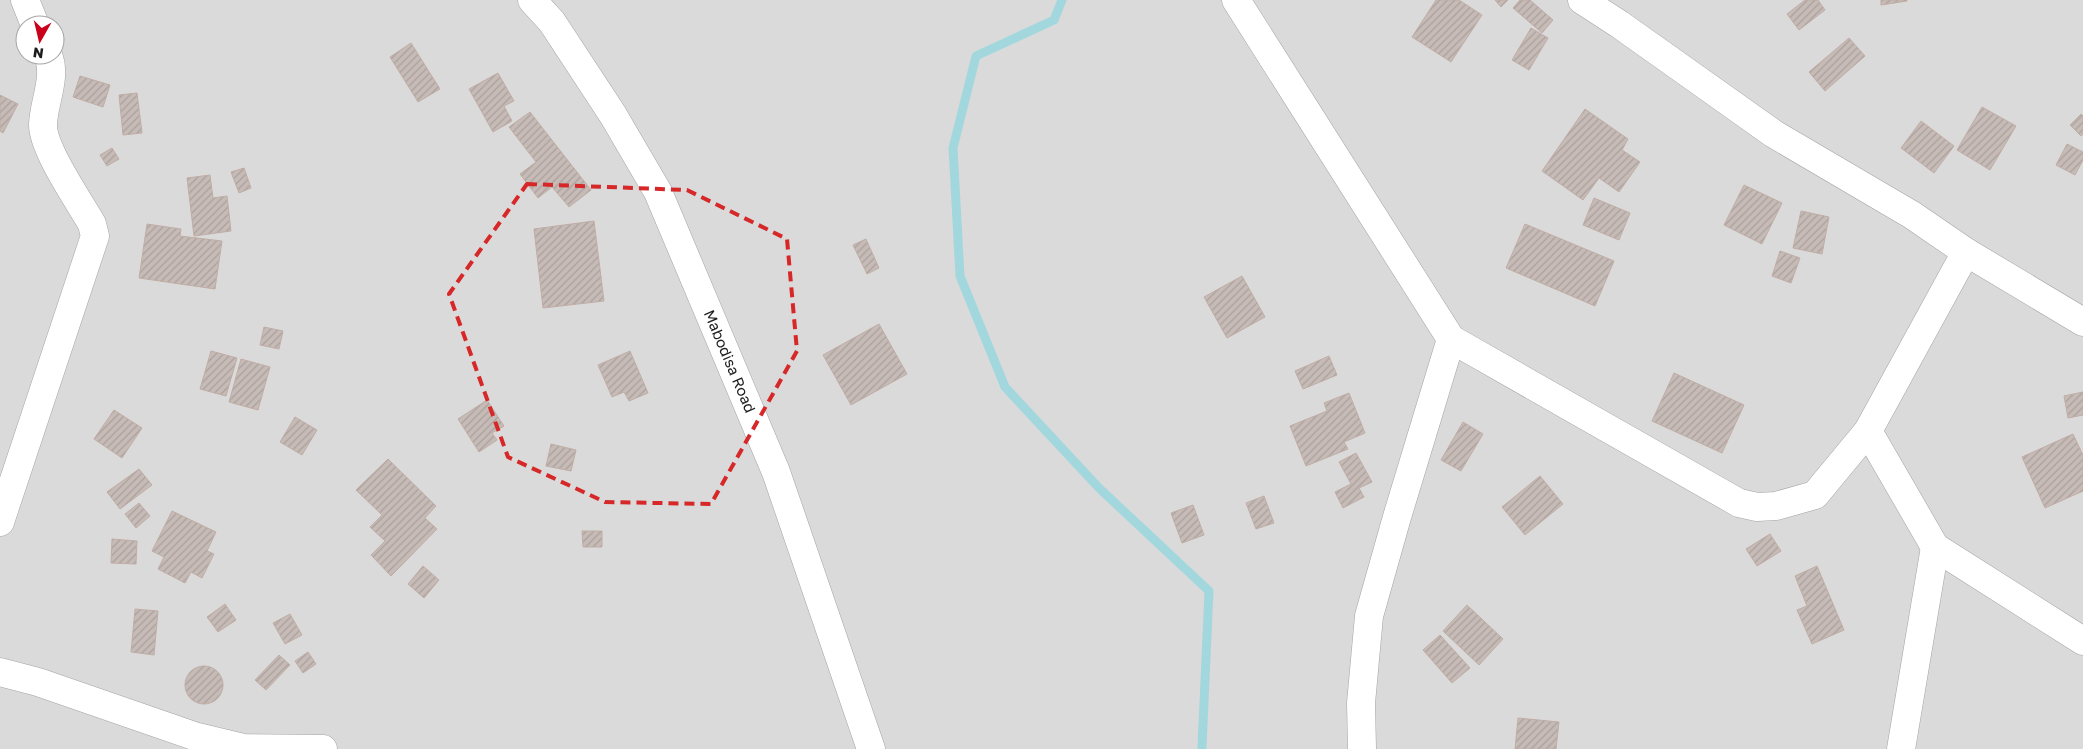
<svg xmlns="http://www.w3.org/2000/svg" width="2083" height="749" viewBox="0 0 2083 749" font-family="'Golos Text',sans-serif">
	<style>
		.residential { fill: #dbdada; fill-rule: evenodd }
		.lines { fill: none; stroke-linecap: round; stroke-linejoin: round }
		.stream { stroke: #a2d8dd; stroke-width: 9 }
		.building { fill: url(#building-hatch); stroke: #c0ada5 }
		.minor-casing { stroke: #a4a4a4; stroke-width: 29 }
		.minor { stroke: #fff; stroke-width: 28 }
		.marked { fill: none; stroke: #d62828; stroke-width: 4; stroke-dasharray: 10 6; stroke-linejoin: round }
		.labels { text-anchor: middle; stroke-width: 4; stroke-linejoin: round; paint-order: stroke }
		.street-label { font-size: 15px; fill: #1d1d1d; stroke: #fff }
	</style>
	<defs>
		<pattern id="building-hatch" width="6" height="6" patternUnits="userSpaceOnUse" patternTransform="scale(1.25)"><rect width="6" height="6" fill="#c6bbb6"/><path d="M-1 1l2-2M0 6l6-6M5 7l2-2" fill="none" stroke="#aaa09c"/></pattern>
	</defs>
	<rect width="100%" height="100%" fill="#efe9e3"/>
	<path class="residential" d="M0,0H2083V749H0ZM25,25H55V55H25Z"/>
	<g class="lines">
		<path class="stream" d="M1062,0L1054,20L976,56L953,148L960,276L1005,387L1099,488L1209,591L1202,747"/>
	</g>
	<path class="building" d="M1436,0H1459L1482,15L1451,62L1412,37Z
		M1495,0H1508L1501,7Z
		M1520,0H1530L1553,20L1542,33L1513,8Z
		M1805,0H1818L1825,10L1799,30L1787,14Z
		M1881,0H1907V1L1881,5Z
		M1531,28L1548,38L1529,70L1512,60Z
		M1849,38L1865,56L1825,91L1809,72Z
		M411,43L440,89L418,102L390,57Z
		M498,73L514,101L504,106L512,121L493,132L469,89Z
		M80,76L110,85L103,107L73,97Z
		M137,93L142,133L123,135L119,95Z
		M0,95L18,104L3,133L0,131Z
		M1982,107L2016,126L1990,170L1957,150Z
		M1585,109L1628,139L1622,150L1640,162L1619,192L1599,178L1583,200L1542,171Z
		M530,112L591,190L569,207L552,187L538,198L520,174L536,162L509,127Z
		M2081,114L2083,116V134L2081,136L2070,125Z
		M1921,121L1954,146L1934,173L1901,148Z
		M2067,144L2083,152V160L2075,175L2056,165Z
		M112,148L119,159L107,166L100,155Z
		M244,168L251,188L239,193L231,172Z
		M210,175L213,198L227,196L231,231L194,236L187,178Z
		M1744,185L1782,203L1762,244L1724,225Z
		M1594,198L1630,213L1619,240L1583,225Z
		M1801,211L1829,217L1822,254L1793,248Z
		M594,221L604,301L543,308L534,229Z
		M147,224L181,229L180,236L222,241L215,289L139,278Z
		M1525,224L1614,261L1595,306L1506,268Z
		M866,239L879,268L867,274L853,245Z
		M1780,251L1800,258L1791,283L1772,276Z
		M1242,276L1265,317L1227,338L1204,297Z
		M879,324L907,374L851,405L823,355Z
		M264,327L283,331L279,349L260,345Z
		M211,351L237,358L226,396L200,389Z
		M630,351L648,393L629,401L624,392L612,397L598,365Z
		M1329,356L1337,375L1303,389L1295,371Z
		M241,359L270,367L258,410L229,402Z
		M1674,373L1744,405L1722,453L1652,421Z
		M2083,392V415L2068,418L2064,396Z
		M1349,393L1365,433L1344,442L1348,449L1306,466L1290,426L1327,411L1324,403Z
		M487,400L504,426L492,433L497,440L479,452L458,419Z
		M114,410L142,428L122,458L94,439Z
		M295,417L317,430L302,455L280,442Z
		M1463,422L1483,434L1461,471L1441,460Z
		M2073,434L2083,455V491L2045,508L2022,457Z
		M551,444L576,450L571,471L546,466Z
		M1356,453L1372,482L1359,488L1364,497L1343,508L1335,492L1351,484L1339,462Z
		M388,459L436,506L425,518L437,529L391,576L371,555L385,541L370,527L382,515L356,490Z
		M139,469L152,485L120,509L107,492Z
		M1540,476L1563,504L1525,535L1502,507Z
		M1264,496L1274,523L1256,529L1246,503Z
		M139,503L150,516L136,528L125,514Z
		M1193,505L1204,535L1182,543L1171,513Z
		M172,511L216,532L207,551L214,554L202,578L191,572L185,583L158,569L164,557L152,551Z
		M582,531H602V547H583Z
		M1770,534L1781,551L1757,566L1746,549Z
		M112,539L137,541L136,564L111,563Z
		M423,566L439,580L424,598L408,584Z
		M1817,566L1844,630L1812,644L1797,610L1807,606L1795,576Z
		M225,604L236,620L218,632L207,617Z
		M1467,605L1503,639L1479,665L1443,631Z
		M135,609L158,611L154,655L131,652Z
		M290,614L302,635L285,644L273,623Z
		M1440,635L1470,668L1452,683L1423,650Z
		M308,652L316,664L303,673L295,661Z
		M279,655L290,665L266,690L255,680Z
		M185 685a19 19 0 1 1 38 0a19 19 0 1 1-38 0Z
		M1518,718L1559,722L1556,749H1515Z"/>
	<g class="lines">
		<defs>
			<g id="minor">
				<path d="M25,0L35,25"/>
				<path id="s1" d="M532,0L552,22L613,115L658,192L776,472L871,749"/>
				<path d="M1236,0L1451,339L1397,517L1369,616L1361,703L1362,749"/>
				<path d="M1582,0L1619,24L1774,134L1912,215L1966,252L2083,322"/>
				<path d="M1451,339L1739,503L1757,507L1776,506L1815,495L1868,431L1966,252"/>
				<path d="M1868,431L1935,547L2083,641"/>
				<path d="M0,522L95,236L92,224C79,201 42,148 43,124C44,101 57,77 48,55"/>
				<path d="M0,672L38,682L194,736L244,748L323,749"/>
				<path d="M1901,749L1935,547"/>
			</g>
		</defs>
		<use href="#minor" class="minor-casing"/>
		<use href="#minor" class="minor"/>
	</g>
	<path class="marked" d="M527,184L687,190L787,239L797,351L711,504L605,502L508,457L449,294Z"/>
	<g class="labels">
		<g class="street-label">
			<text dy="5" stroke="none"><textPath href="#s1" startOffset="414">Mabodisa Road</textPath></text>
		</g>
	</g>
	<g transform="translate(40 40) rotate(188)"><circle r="24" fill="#ffffff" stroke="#a5a5a5"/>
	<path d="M0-4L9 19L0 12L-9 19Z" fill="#ca001a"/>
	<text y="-8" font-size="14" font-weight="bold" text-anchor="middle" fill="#1d1d1d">N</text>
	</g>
</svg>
